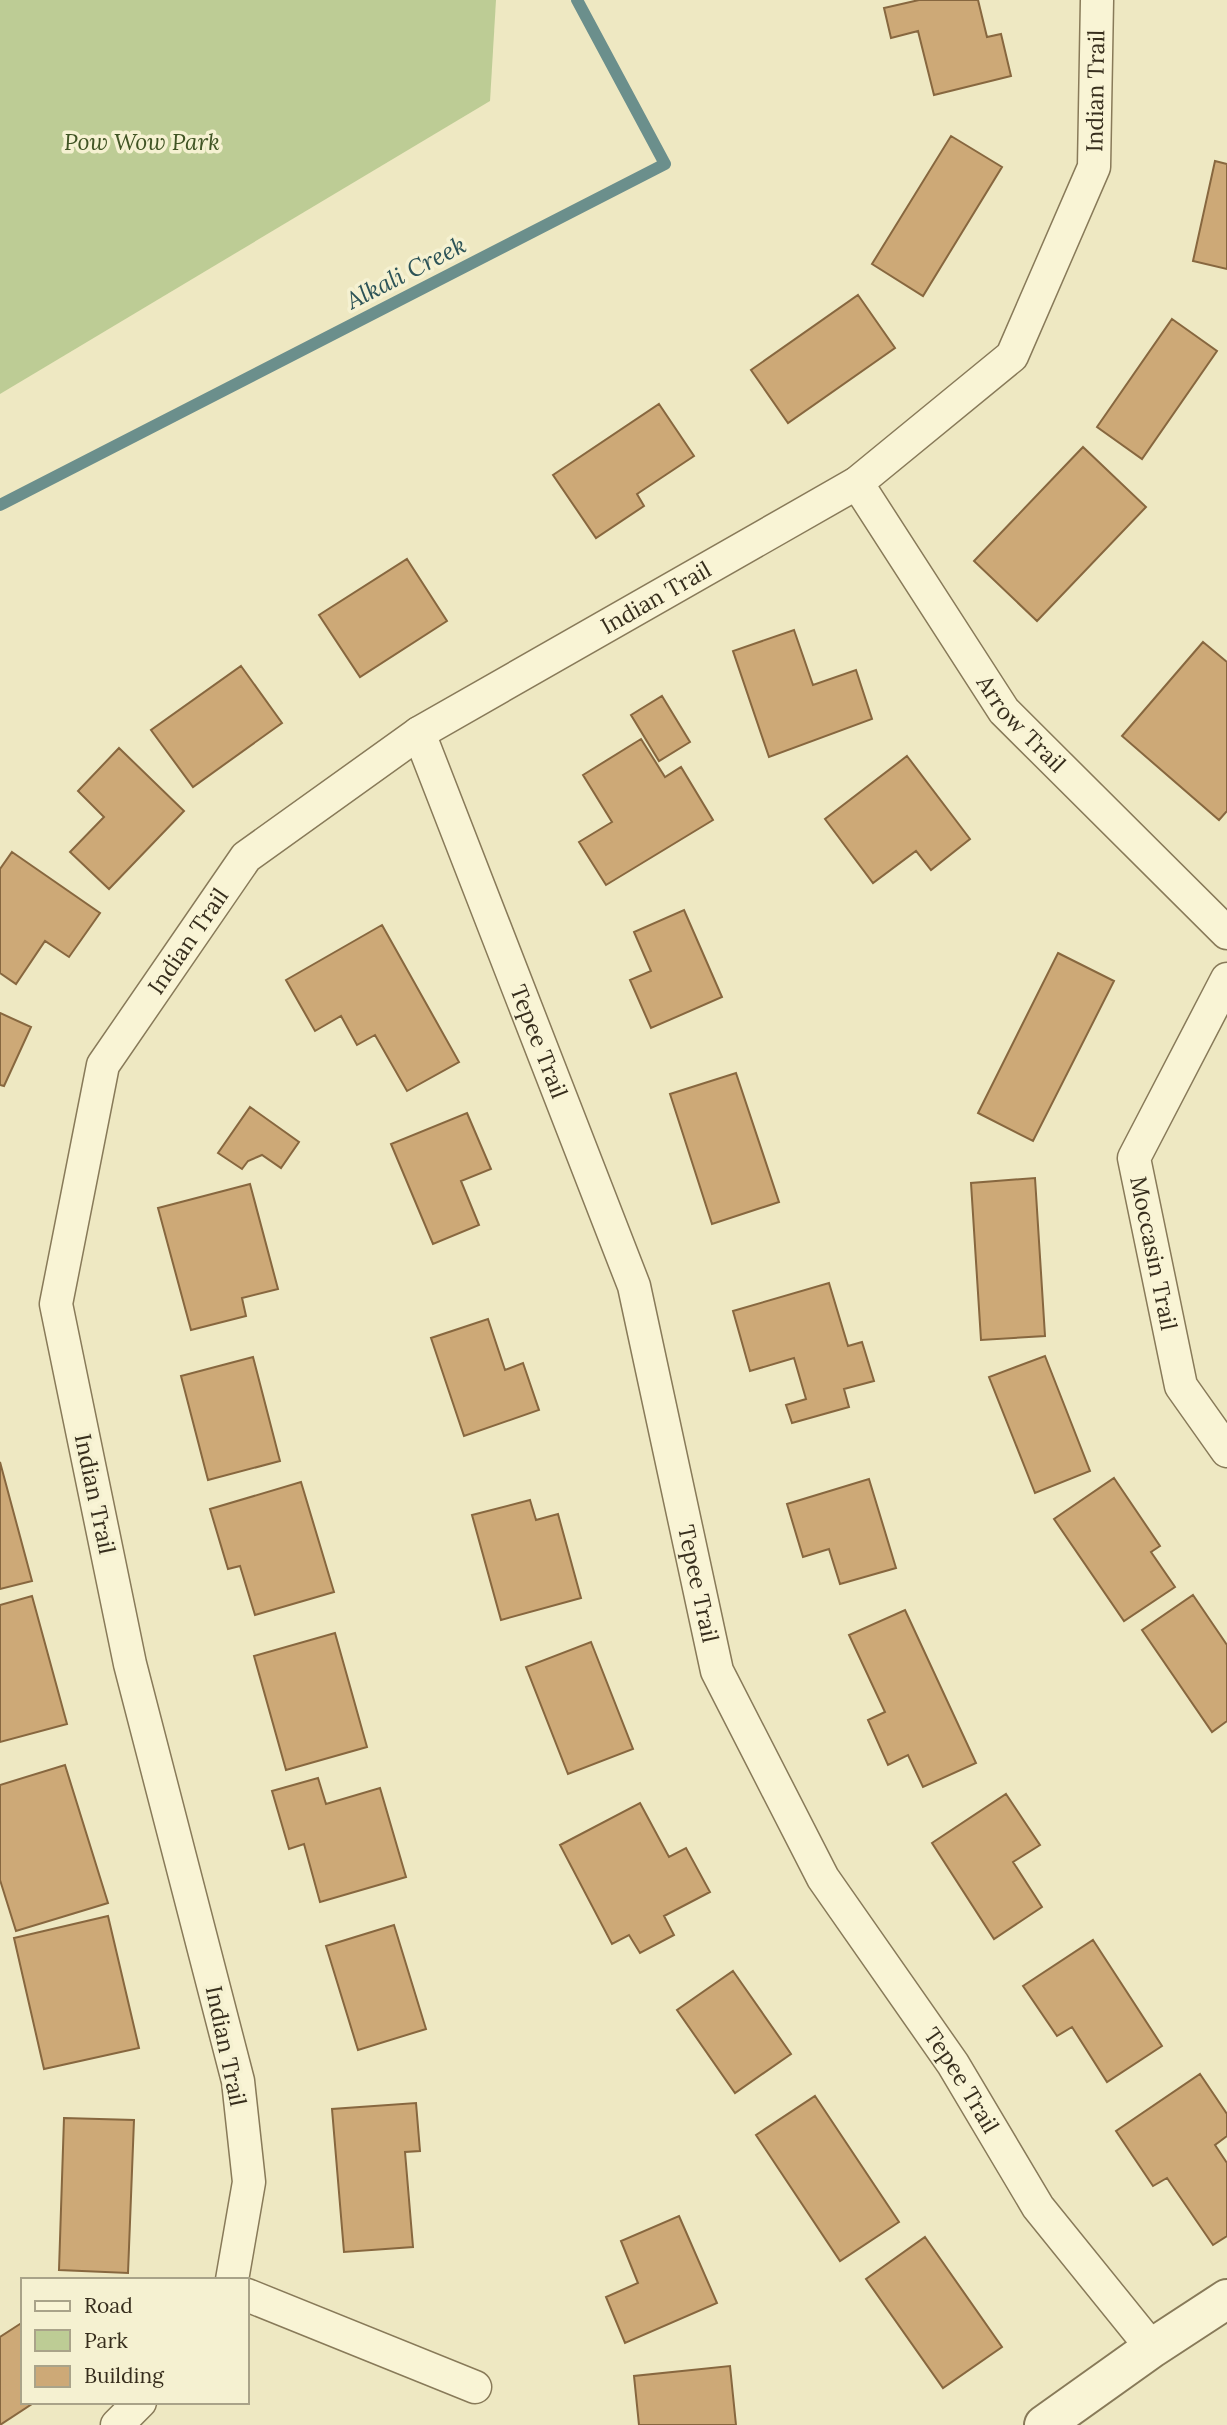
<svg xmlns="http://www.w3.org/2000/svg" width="1227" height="2425" viewBox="0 0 1227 2425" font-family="Lora,serif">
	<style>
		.green { fill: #bdcc95 }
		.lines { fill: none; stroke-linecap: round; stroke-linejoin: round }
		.stream { stroke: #6b8f8c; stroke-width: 12 }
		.building { fill: #cda977; stroke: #87673f; stroke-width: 2 }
		.minor-casing { stroke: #887a59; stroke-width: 35 }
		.tertiary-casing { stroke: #887a59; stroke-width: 42 }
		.minor { stroke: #f9f4d5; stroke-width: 32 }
		.tertiary { stroke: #f9f4d5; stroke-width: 38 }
		.labels { text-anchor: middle; stroke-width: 7; stroke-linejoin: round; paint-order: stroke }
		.street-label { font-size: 23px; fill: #372e1d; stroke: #f5f1d1 }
		.park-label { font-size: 23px; font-style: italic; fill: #405424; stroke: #f5f1d1 }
		.water-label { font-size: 24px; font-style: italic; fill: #2c5357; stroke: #f5f1d1 }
	</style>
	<rect width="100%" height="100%" fill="#eee8c2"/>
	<path class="green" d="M0,0H496L490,101L0,394Z"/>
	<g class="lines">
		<path class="stream" d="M0,505L665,164L577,0"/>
	</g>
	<path class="building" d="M919,0H978L987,37L1001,34L1011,76L934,95L918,31L891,38L884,8Z
		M951,136L1002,167L923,296L872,264Z
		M1215,161L1227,164V269L1193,261Z
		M858,295L895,348L788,423L751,370Z
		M1172,319L1217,351L1142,459L1097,427Z
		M659,404L694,456L637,494L644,506L596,538L553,475Z
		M1083,447L1146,507L1037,621L974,561Z
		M407,559L447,621L360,677L319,615Z
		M794,630L813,685L856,670L872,719L769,757L733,651Z
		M1203,642L1227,662V811L1219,820L1122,736Z
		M241,666L282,723L193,787L151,730Z
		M662,696L690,742L659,761L631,715Z
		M641,739L665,777L681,767L713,820L606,885L579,842L612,822L583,775Z
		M119,748L184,811L109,889L70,852L104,817L78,791Z
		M907,756L970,839L931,870L916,851L873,883L825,819Z
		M12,852L100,913L69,957L45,941L16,984L0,973V869Z
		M684,910L722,997L651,1028L630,980L651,971L634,932Z
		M382,925L459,1062L407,1091L375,1035L357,1045L341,1016L315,1031L286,980Z
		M1058,953L1114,981L1033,1141L978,1113Z
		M0,1013L31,1027L4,1086L0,1085Z
		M736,1073L779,1202L712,1224L670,1094Z
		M250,1107L299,1142L281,1168L262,1155L248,1161L242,1169L218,1153Z
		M467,1113L491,1169L461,1181L479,1225L433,1244L391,1144Z
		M1035,1178L1045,1336L981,1340L971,1183Z
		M250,1184L278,1289L242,1298L246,1316L191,1330L158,1208Z
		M829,1283L848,1346L862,1342L874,1381L844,1389L849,1407L792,1423L786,1405L806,1399L794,1358L750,1371L733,1311Z
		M488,1319L505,1370L523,1363L539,1410L464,1436L431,1338Z
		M1045,1356L1090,1471L1035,1493L989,1377Z
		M253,1357L280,1461L208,1480L181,1376Z
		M0,1462L32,1581L0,1589Z
		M1114,1478L1160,1546L1151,1552L1175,1587L1124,1621L1054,1519Z
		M869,1479L896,1568L840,1584L829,1549L803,1557L787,1504Z
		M301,1482L334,1592L255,1615L240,1566L228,1569L210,1509Z
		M530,1500L536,1520L558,1514L581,1598L501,1620L472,1515Z
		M1193,1595L1227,1645V1721L1212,1732L1142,1630Z
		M32,1596L67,1724L0,1742V1605Z
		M905,1610L976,1763L923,1787L908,1755L888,1765L868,1720L885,1712L849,1635Z
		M335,1633L367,1747L286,1770L254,1656Z
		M591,1642L633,1749L568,1774L526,1667Z
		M65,1765L108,1903L16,1931L0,1880V1785Z
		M318,1778L326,1804L380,1788L406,1877L320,1902L304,1844L289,1849L272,1791Z
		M1006,1794L1040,1845L1013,1862L1042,1907L994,1939L932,1843Z
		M640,1803L669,1857L686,1848L710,1892L664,1916L674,1935L640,1953L629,1935L612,1944L560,1845Z
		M108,1916L139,2048L44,2069L14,1938Z
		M394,1925L426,2029L358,2050L326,1946Z
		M1093,1940L1162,2046L1107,2082L1072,2027L1057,2036L1023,1986Z
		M733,1971L791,2054L735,2093L677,2010Z
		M1200,2074L1227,2114V2136L1215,2145L1227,2163V2236L1213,2245L1167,2178L1153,2186L1116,2131Z
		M815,2096L899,2222L840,2261L756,2135Z
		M416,2103L420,2151L405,2152L413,2247L344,2252L332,2109Z
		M64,2118L134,2120L128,2273L59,2270Z
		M679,2216L717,2303L625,2343L606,2297L638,2283L621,2241Z
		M925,2237L1002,2347L943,2388L866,2279Z
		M23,2322V2402H35L0,2425V2337Z
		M730,2366L736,2425H639L634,2376Z"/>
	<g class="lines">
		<defs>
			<g id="minor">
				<path id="s1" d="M857,483L1004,711L1227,933"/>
				<path id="s2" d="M419,733L634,1286L717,1671L823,1878L953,2064L1038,2207L1152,2348"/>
				<path id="s3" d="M1227,979L1134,1158L1181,1386L1227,1451"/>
				<path id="s4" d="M232,2280L249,2182L238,2081L130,1664L56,1304L103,1065L246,857L419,733L857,483L1012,356L1094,167L1097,0"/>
				<path d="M247,2295L475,2387"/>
				<path d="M117,2425L140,2402"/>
			</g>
			<path id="tertiary" d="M1044,2425L1152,2348L1227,2299"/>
		</defs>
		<use href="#minor" class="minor-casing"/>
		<use href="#tertiary" class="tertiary-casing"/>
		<use href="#minor" class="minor"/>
		<use href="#tertiary" class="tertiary"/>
	</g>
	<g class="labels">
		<g class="street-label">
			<text dy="8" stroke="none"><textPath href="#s4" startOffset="2695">Indian Trail</textPath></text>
			<text dy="8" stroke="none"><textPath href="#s4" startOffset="1981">Indian Trail</textPath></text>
			<text dy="8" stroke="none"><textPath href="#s1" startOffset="292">Arrow Trail</textPath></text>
			<text dy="8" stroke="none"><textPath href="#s4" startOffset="1393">Indian Trail</textPath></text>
			<text dy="8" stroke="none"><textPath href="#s2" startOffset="331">Tepee Trail</textPath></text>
			<text dy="8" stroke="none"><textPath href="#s3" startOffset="299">Moccasin Trail</textPath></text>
			<text transform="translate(95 1494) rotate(78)" y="8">Indian Trail</text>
			<text dy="8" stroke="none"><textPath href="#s2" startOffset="898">Tepee Trail</textPath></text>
			<text transform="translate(226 2046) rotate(78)" y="8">Indian Trail</text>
			<text dy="8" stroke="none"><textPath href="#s2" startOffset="1465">Tepee Trail</textPath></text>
		</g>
		<g class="park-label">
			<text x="142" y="150">Pow Wow Park</text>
		</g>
		<g class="water-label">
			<text transform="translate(406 273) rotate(-27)" y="8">Alkali Creek</text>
		</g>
	</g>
	<rect x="21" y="2278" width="228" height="126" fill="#f5f1d1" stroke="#a9a389" stroke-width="2"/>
	<rect x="35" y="2301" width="35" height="10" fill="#f9f4d5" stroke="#a9a389" stroke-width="2"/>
	<text x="84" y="2313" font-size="21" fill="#372e1d">Road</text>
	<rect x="35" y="2330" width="35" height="21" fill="#bdcc95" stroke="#a9a389" stroke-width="2"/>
	<text x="84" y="2348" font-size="21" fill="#372e1d">Park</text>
	<rect x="35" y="2366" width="35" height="21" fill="#cda977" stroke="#a9a389" stroke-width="2"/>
	<text x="84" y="2383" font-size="21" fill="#372e1d">Building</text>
</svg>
